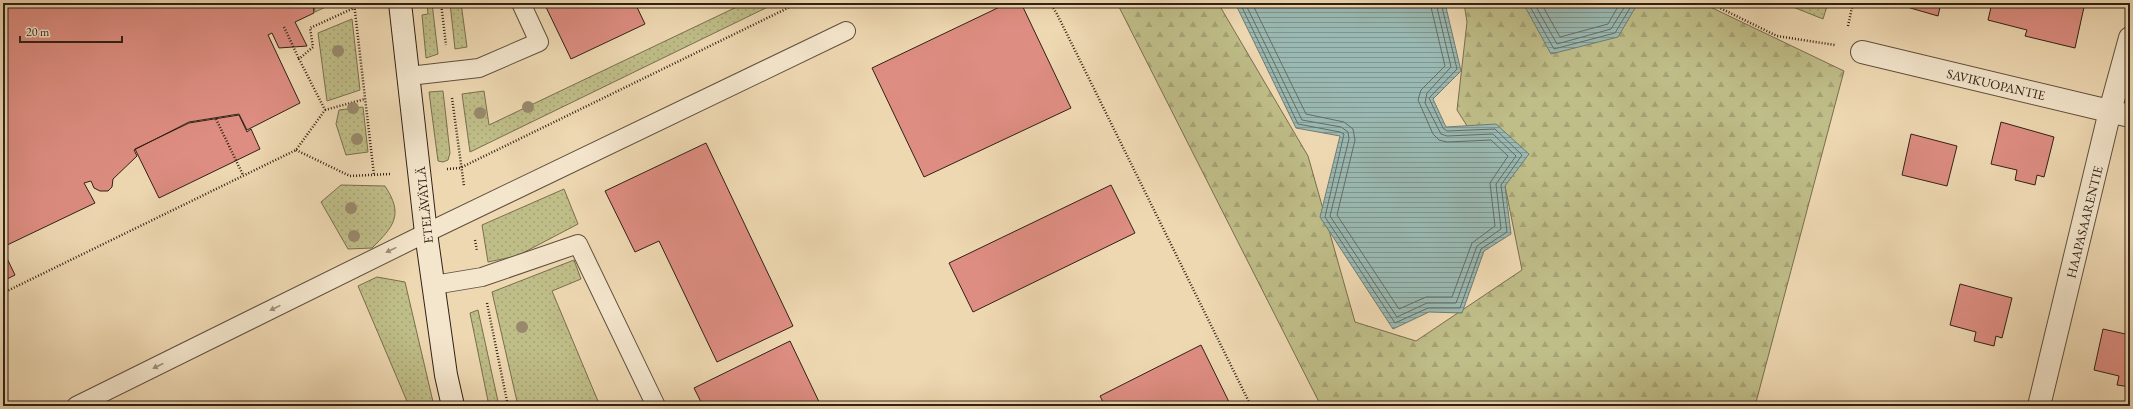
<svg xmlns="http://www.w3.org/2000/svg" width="2133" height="409" viewBox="0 0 2133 409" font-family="'EB Garamond',serif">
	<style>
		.grass { fill: url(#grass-dots); stroke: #786f4e }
		.forest { fill: url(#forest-firs); stroke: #786f4e }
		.water { fill: url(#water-rules); stroke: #707c73 }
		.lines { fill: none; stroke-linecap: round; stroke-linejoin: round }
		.shore { stroke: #666d64; stroke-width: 1 }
		.building { fill: #dd8d81; stroke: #312115 }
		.lane-casing { stroke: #604f3c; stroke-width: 20 }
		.street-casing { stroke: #604f3c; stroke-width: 24 }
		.secondary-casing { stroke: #312115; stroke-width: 24 }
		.path { stroke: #312115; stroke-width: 2.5; stroke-dasharray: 1 2; stroke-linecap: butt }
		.lane { stroke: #f4e6cd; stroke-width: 18 }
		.street { stroke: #f4e6cd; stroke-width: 22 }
		.secondary { stroke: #f4e6cd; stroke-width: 22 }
		.tree { fill: #99896c }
		.oneway { fill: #9c8d7a }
		.labels { text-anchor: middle; stroke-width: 3; stroke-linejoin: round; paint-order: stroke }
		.street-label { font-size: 13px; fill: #312115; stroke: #f4e6cd }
	</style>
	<defs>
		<pattern id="grass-dots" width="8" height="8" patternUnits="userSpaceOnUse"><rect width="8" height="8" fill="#bfbd88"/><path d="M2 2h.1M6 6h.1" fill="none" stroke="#a5a274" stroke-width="1.8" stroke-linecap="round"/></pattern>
		<pattern id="forest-firs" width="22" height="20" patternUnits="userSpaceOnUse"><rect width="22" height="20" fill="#bfbd88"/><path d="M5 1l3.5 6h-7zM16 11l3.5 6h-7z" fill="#a5a274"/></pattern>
		<pattern id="water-rules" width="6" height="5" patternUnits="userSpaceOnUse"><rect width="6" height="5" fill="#9ab9b2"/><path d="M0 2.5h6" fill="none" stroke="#7e9690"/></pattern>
	</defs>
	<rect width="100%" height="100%" fill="#eed8b2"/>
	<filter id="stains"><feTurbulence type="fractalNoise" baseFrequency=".005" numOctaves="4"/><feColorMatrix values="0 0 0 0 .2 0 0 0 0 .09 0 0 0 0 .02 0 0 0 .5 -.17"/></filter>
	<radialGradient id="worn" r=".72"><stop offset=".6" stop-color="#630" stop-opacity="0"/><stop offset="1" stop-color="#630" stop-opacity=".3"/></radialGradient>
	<path class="grass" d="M314,3H334L315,12Z
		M427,3H432L438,54L426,58L422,15L428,14Z
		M450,3H461L467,47L455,49Z
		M745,3H776L470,152L462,94L484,91L489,125Z
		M1783,3H1828L1823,19Z
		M352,19L360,90L327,101L318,33Z
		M443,91L450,153L448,160L443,162L438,161L429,92Z
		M363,107L368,152L346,155L336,124L339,110Z
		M341,185L385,186C404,215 394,226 372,248L348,249L321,202Z
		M564,189L578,224L517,256L488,262L482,225Z
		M574,260L581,279L552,291L600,406H518L492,292Z
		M377,277L405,282L434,406H409L358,286Z
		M478,310L499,406H489L470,313Z"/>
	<path class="forest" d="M1117,3H1218L1308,156L1355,322L1416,341L1522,270L1505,186L1457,110L1467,22L1464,3H1702L1844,71L1755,406H1321Z"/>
	<path class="water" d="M1235,3H1445L1461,71L1433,99L1446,127L1496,124L1529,154L1505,186L1511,234L1484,251L1462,313L1429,312L1393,329L1320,217L1340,136L1296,128Z
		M1523,3H1638L1618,37L1551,54Z"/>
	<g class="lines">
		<path class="shore" d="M1240,3L1298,124L1340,132L1344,134L1325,217L1395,323L1428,308H1460L1481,249L1507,232L1501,185L1522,155L1495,129L1447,131L1443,128L1429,98L1457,69L1441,3
			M1245,3L1302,120L1341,127L1348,132L1349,139L1330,216L1397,317L1427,303H1456L1477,246L1501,229L1496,184L1516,156L1493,134L1447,136L1441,134L1425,103L1427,93L1451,67L1436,3
			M1252,3L1306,114L1344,122L1353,129L1355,140L1337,215L1399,309L1426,297H1452L1472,243L1495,226L1490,183L1508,156L1491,140L1447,142L1439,140L1433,134L1418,100L1421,90L1445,66L1430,3
			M1528,3L1554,49L1615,33L1633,3
			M1534,3L1557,44L1611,29L1627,3
			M1541,3L1560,37L1608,24L1620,3"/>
	</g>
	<path class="building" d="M3,3H313L314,13L295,22L307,46L279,48L272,33L268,35L300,103L247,130L239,114L189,122L134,150L137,156L113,179L112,187L108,191H100L94,188L91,181L84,183L95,203L3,247Z
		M544,3H635L645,24L571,59Z
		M1008,3H1021L1071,108L924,177L872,68Z
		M1901,3H1941L1938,16L1900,5Z
		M1992,3H2082L2081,6L2084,7L2075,48L2025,36L2027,30L1988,20Z
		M239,115L247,132L251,129L260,149L159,198L135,149L189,123Z
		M2001,122L2054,137L2044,177L2037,175L2035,185L2015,180L2017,170L1991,164Z
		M1911,134L1957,146L1947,186L1902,175Z
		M706,143L793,326L717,362L659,241L635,252L605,191Z
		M1111,185L1135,233L973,312L949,263Z
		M2130,226V243L2126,242Z
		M3,250L15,275L3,281Z
		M1960,284L2012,298L2002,338L1996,336L1994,346L1974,341L1976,332L1950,325Z
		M2103,329L2130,335V387L2117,385L2119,376L2094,370Z
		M790,341L821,406H703L694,388Z
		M1201,345L1231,406H1105L1100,396Z"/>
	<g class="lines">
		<defs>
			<path id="lane" d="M409,76L479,68L539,42L521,3
				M434,285L482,277L578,244L656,406
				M76,406L426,233L846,31"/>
			<path id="street" d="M1862,52L2130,116
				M2039,406L2110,111L2130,38"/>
			<path id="secondary" d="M400,3L426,233L446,375L453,406"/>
		</defs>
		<use href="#lane" class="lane-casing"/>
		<use href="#street" class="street-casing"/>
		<use href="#secondary" class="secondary-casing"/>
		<path class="path" d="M354,3L374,175
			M441,3L446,45
			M1050,3L1057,14L1251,406
			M1718,3L1720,8L1777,36L1835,45
			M1848,26L1853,3
			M284,27L299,59
			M452,98L464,186
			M325,110L365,99
			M216,119L243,175
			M296,150L350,176L390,174
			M447,169L460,168L798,3
			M475,240L477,251
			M3,293L296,150L325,110L299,59L313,47L310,28L354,8
			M487,303L508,406"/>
		<use href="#lane" class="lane"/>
		<use href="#street" class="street"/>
		<use href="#secondary" class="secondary"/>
	</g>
	<g class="tree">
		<circle cx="338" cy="51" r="6"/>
		<circle cx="528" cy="107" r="6"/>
		<circle cx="353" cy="108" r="6"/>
		<circle cx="480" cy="113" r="6"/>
		<circle cx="357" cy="139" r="6"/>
		<circle cx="351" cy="208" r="6"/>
		<circle cx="354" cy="236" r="6"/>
		<circle cx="522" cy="327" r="6"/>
	</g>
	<defs><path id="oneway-solid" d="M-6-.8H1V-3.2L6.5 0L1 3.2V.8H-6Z"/></defs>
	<g class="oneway">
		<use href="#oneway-solid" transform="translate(391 250) rotate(154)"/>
		<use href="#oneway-solid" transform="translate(275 308) rotate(154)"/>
		<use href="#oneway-solid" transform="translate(158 366) rotate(154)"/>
	</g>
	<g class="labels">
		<g class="street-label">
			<text transform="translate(1996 84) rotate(13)" y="5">SAVIKUOPANTIE</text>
			<text transform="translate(424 205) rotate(-96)" y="5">ETELÄVÄYLÄ</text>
			<text transform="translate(2084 222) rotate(-76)" y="5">HAAPASAARENTIE</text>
		</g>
	</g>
	<rect width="2133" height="409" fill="none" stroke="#eed8b2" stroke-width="16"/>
	<rect x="4" y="4" width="2125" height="401" fill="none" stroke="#312115" stroke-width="2"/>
	<rect x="8" y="8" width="2117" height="393" fill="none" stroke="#312115"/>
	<path d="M20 36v6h102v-6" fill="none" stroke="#312115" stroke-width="2"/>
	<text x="26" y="36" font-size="12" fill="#312115" stroke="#f4e6cd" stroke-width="3" paint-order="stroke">20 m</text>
	<rect width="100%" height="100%" filter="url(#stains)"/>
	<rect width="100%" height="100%" fill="url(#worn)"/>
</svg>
